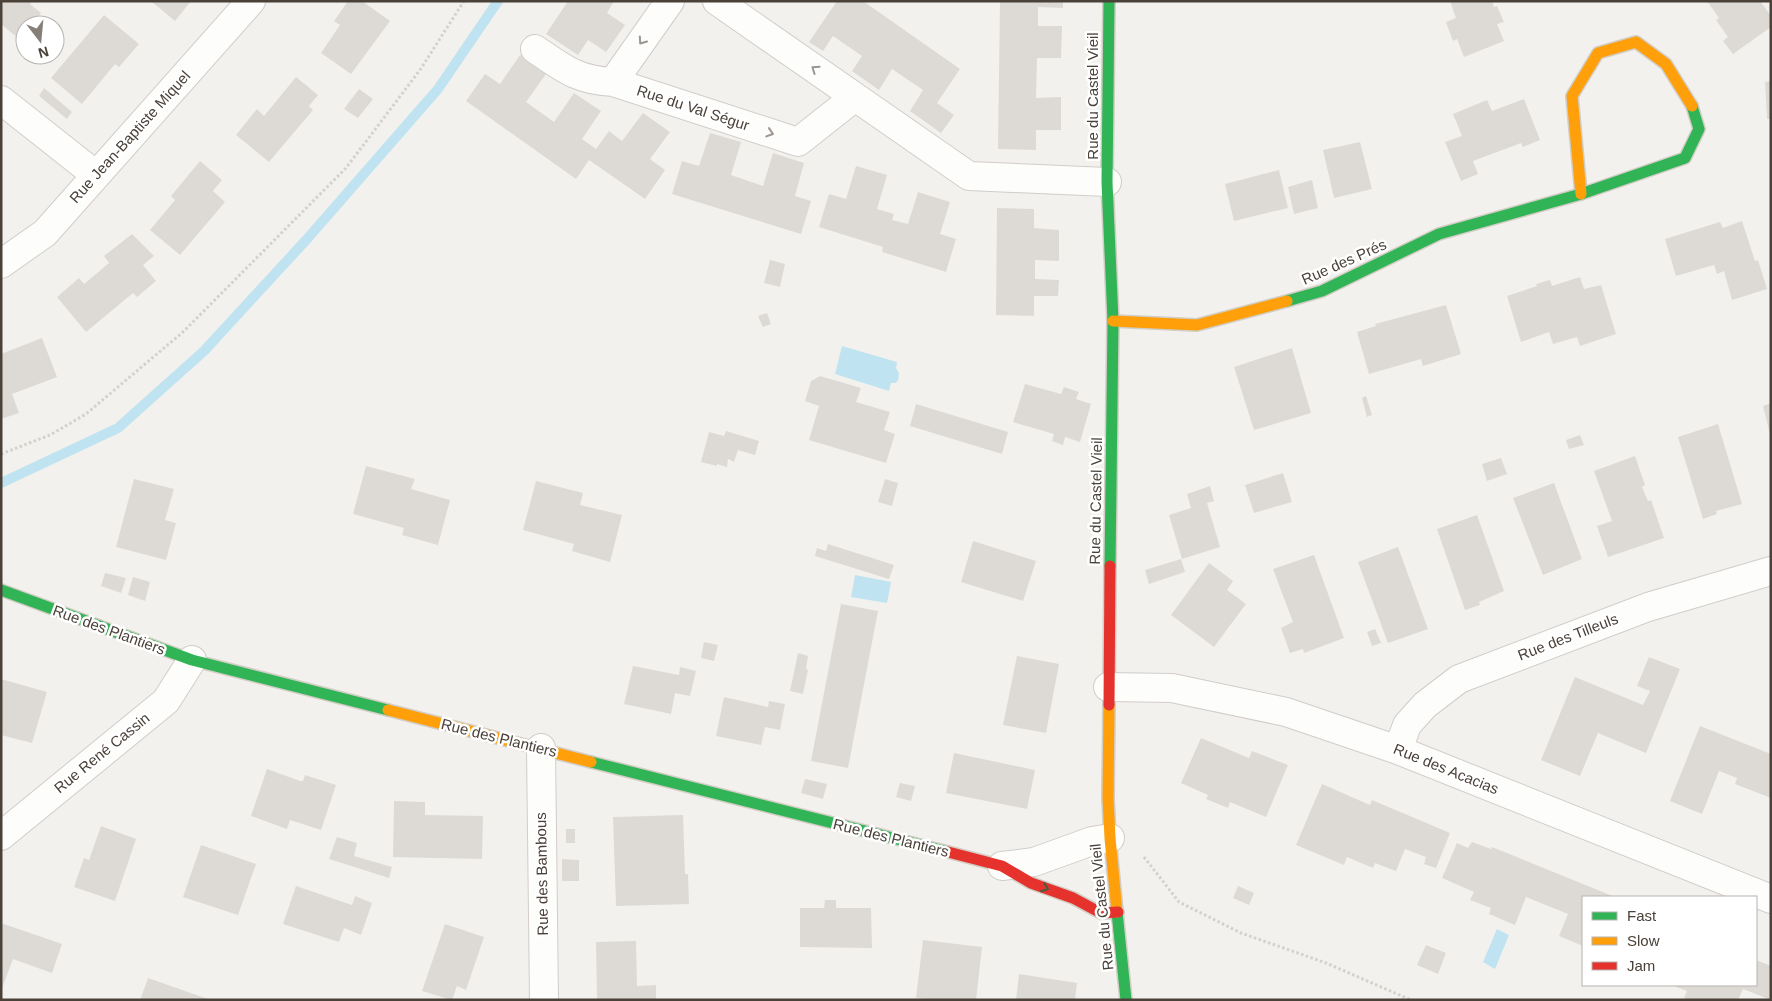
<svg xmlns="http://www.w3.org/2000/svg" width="1772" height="1001" viewBox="0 0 1772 1001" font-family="Helvetica,sans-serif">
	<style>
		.water { fill: #bfe3f0 }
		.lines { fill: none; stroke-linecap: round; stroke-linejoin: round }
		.stream { stroke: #bfe3f0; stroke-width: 10 }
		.building { fill: #dddad6 }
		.street-casing { stroke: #d0cdca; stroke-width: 30 }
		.fast-casing { stroke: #d2cdc5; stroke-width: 14 }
		.slow-casing { stroke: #d2cdc5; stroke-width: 14 }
		.jam-casing { stroke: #d2cdc5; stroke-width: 14 }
		.path { stroke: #d3d1cc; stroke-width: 3; stroke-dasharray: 2.5 2.5; stroke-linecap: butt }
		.street { stroke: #fdfdfc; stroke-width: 28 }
		.fast { stroke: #30b455; stroke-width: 11 }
		.slow { stroke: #ff9f0a; stroke-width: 11 }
		.jam { stroke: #e5322d; stroke-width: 11 }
		.oneway { stroke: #9b9691 }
		.oneway2 { stroke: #445e40 }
		.labels { text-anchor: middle; stroke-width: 5; stroke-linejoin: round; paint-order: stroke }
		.street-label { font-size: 15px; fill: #4a4139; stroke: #fff }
	</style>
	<rect width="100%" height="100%" fill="#f3f1ee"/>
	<path class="water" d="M842,346L897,362L896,368L899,373L898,381L895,383H891L889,391L835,374Z
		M855,575L891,582L887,603L851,597Z
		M1497,929L1509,935L1495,969L1483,962Z"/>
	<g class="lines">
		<path class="stream" d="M1,483L118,428L204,351L307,239L438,89L498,1"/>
	</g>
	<path class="building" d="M1,1H32L30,4L41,13L31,25H25V32L19,39L1,24Z
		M151,1H191L175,21Z
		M348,1H362L390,21L351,74L321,53L340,25L334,21Z
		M568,1H614L607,13L625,25L606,52L588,40L578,55L546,34Z
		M837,1H863L960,69L937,103L954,115L941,133L910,111L923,90L892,69L879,90L852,71L862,56L833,36L823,51L809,42Z
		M1000,1H1063V8L1038,7V26H1062L1061,58H1037L1036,98L1061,97V130H1036V150L998,149Z
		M1450,1H1492L1494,7L1497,6L1504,22L1497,24L1504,41L1464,57L1457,39L1453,41L1446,22L1456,18Z
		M1707,1H1760L1771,16V27L1733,54L1723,41L1728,37L1716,20L1719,18Z
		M104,15L139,44L119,67L115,64L82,104L51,78Z
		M520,55L546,74L526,102L554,122L574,93L601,111L582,139L596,149L609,131L622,141L643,113L670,132L650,159L665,170L645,199L589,160L576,179L466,101L485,74L500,84Z
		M296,77L318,95L309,106L313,110L269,162L236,135L257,109L264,116Z
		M1771,81V119H1767L1765,82Z
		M44,88L72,112L67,119L39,96Z
		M359,89L373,99L358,118L344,109Z
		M1524,99L1540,140L1523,147L1521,143L1473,161L1478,174L1461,181L1445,142L1462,136L1453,114L1487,100L1492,111Z
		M710,133L741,142L731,175L763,186L773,153L804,163L795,196L811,201L801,234L672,194L682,161L699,166Z
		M1360,142L1372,189L1334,198L1323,150Z
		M200,161L222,180L213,191L225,202L180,255L150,230L175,200L171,196Z
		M856,166L887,175L877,209L894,214L892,220L908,224L918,192L950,202L940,234L956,239L946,272L882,252L883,247L819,227L829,194L846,199Z
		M1279,170L1288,208L1234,221L1225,184Z
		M1312,180L1318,208L1294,214L1288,187Z
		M997,208L1034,209V228L1059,230V261L1035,260V279L1059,280L1058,296H1034V316L996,315Z
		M1742,221L1755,261L1758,260L1767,289L1732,300L1724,271L1717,274L1714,265L1676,276L1665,239L1720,222L1723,228Z
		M132,234L154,256L143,265L156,281L137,297L133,293L86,332L57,297L79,278L84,284L109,263L104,256Z
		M770,260L785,264L780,287L764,283Z
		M1580,277L1584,289L1601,285L1616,334L1580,346L1577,337L1553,344L1549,332L1521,342L1507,296L1537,286L1536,284L1550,280L1552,286Z
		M1446,305L1461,354L1423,366L1421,359L1369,374L1357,332L1376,326L1375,324Z
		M767,313L771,324L763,327L758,316Z
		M42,338L57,377L12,394L19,413L1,419V354Z
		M1292,348L1311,413L1254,430L1234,367Z
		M820,376L861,388L856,402L890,412L884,430L895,434L886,463L809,440L819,406L805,401L811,381Z
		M1025,384L1061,394L1064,387L1079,392L1076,399L1091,404L1080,442L1065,437L1063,445L1052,441L1054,434L1013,422Z
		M1366,396L1372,415L1367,417L1362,398Z
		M1771,403V434H1770L1763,406Z
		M916,404L1008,432L1002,454L910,426Z
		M1718,424L1742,504L1716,511L1717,514L1703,519L1678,437Z
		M726,431L759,441L755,455L738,450L734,462L728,459L727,467L717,464V466L701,462L709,432L724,436Z
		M1580,435L1584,445L1569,449L1566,440Z
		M1635,456L1645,485L1642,487L1648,501L1651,500L1664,538L1608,557L1597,526L1612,521L1594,471Z
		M1501,458L1507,474L1487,481L1482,464Z
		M366,466L415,479L411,489L450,500L438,545L402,535L404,528L353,514Z
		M1283,473L1292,502L1254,513L1245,485Z
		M134,479L174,489L165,520L176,523L166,560L116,547Z
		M885,479L898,483L892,506L878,502Z
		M536,481L583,493L580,505L622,515L610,562L572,551L574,544L523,530Z
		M1554,483L1582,559L1543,575L1513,498Z
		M1210,486L1214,501L1207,503L1220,547L1182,559L1169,515L1191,508L1187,494Z
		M1477,515L1504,591L1479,602L1480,605L1465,610L1437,529Z
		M973,541L1036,561L1023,601L961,582Z
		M828,544L894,565L889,579L815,556L817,548L826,551Z
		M1398,547L1428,629L1388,643L1358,562Z
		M1314,555L1344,638L1304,653L1303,649L1290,653L1281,628L1293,622L1273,569Z
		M1181,559L1185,572L1149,584L1145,570Z
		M1209,563L1233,581L1227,590L1246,604L1214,647L1171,615Z
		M105,573L126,578L121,593L101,586Z
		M133,577L150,582L145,601L128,595Z
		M841,604L878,611L848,768L811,761Z
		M1375,629L1381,643L1372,646L1367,632Z
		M704,642L718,645L714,661L701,658Z
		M798,653L808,656L806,669L808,670L803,694L790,691Z
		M1017,656L1059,664L1046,733L1003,725Z
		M1649,657L1680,669L1646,753L1598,733L1580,776L1541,760L1575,677L1643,705L1650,691L1637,686Z
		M633,666L679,675L680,667L696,671L690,696L675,693L671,714L624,704Z
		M1,679L47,692L32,743L1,735Z
		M724,697L768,707L769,701L785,704L780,730L765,727L761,745L716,736Z
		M1700,726L1771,754V798L1735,784L1737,778L1719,771L1702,814L1670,801Z
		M1201,738L1249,758L1252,751L1288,765L1266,817L1230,802L1228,808L1206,799L1208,795L1181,783Z
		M954,753L1035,770L1027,809L946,793Z
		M267,769L300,781H303L305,775L336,785L321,830L290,820L287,829L251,816Z
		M805,779L827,784L823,799L801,793Z
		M900,783L915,786L911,801L896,797Z
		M1322,784L1370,805L1372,800L1450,833L1436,868L1424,864L1426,857L1405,849L1396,871L1375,863L1373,868L1347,857L1344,865L1296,845Z
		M394,801L425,802V815L483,816L482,859L393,857Z
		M683,815L685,874H688L689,904L616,906L613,817Z
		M101,826L136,839L115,901L74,887L84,858L89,860Z
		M566,829H575V843H566Z
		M337,837L357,843L354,856L392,867L389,878L329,859Z
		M1472,842L1491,849L1492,847L1615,897H1583V946L1559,936L1568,914L1526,897L1515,925L1489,914L1491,908L1470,900L1474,892L1442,878L1457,843L1468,848Z
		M201,845L256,864L238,915L183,897Z
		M562,859L579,860V881H562Z
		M296,886L352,905L355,896L372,903L361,935L344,928L339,942L283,924Z
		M1238,886L1254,893L1249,905L1233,898Z
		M825,900H836V908H871L872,948L800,947V908H824Z
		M1,923L62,944L52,973L13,959L1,991Z
		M445,924L484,937L466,990L457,986L452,1000L422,991Z
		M923,940L982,947L976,1000H934L916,998Z
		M636,941L637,986L656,985V1000H597L596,942Z
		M1426,945L1446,953L1438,974L1417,965Z
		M1756,960L1771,966V1000L1743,989L1738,1000H1688L1684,998L1687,991L1671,985H1756Z
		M1019,974L1077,983L1075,1000H1016Z
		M148,978L208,999V1000H140Z"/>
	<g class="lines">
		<defs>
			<path id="street" d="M670,1L613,82L798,142L855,97
				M717,1L969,176L1107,182
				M535,49C564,69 577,80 613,82
				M1,100L96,175
				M1,264L45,233L251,1
				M1108,687L1172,688L1286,712L1398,750L1771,899
				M541,748L544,1000
				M1398,750L1407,725L1425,705L1459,679L1648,607L1771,571
				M1,836L166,701L192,660
				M1002,866L1034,862L1092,841L1110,838"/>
			<path id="fast" d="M1109,1L1107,182L1113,321L1110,566
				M1287,301L1322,291L1439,234L1581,194L1685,158L1699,129L1692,106
				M1,590L192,660L388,710
				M591,762L948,852
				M1117,912L1126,1000"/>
			<path id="slow" d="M1581,194L1572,96L1598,53L1636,42L1666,64L1692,106
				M1113,321L1197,325L1287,301
				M1109,705L1108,798L1110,838L1117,912
				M388,710L591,762"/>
			<path id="jam" d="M1109,705L1110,566
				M948,852L1002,866L1031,883L1073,898L1101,913L1118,912"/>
		</defs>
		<use href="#street" class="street-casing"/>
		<use href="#fast" class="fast-casing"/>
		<use href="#slow" class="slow-casing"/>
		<use href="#jam" class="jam-casing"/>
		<path class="path" d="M1,454L50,435L86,414L183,332L346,168L420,70L464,1
			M1144,857L1179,902L1241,933L1326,963L1411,1000"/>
		<use href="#street" class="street"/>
		<use href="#fast" class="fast"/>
		<use href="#slow" class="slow"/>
		<use href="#jam" class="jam"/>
	</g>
	<defs><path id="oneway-chevron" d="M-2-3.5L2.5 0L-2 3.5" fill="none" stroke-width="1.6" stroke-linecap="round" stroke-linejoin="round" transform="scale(1.25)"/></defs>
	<g class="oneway">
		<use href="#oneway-chevron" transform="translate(642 41) rotate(125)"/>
		<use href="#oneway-chevron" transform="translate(815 69) rotate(-145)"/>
		<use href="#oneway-chevron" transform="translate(770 133) rotate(18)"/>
	</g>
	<use class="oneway2" href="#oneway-chevron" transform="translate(1045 888) rotate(21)"/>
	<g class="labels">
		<g class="street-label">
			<text transform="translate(1093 96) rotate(-90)" y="5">Rue du Castel Vieil</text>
			<text transform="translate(693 108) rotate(18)" y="5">Rue du Val Ségur</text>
			<text transform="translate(130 137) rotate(-48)" y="5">Rue Jean-Baptiste Miquel</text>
			<text transform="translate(1344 262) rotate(-24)" y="5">Rue des Prés</text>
			<text transform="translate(1096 501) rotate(-89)" y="5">Rue du Castel Vieil</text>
			<text transform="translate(109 630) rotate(20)" y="5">Rue des Plantiers</text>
			<text transform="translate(1568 637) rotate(-21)" y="5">Rue des Tilleuls</text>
			<text transform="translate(499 738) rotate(14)" y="5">Rue des Plantiers</text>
			<text transform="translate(102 753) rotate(-39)" y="5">Rue René Cassin</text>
			<text transform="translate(1446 769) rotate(22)" y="5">Rue des Acacias</text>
			<text transform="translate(891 838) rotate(14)" y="5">Rue des Plantiers</text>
			<text transform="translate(542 874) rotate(-91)" y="5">Rue des Bambous</text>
			<text transform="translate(1102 907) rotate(-96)" y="5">Rue du Castel Vieil</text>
		</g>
	</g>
	<rect width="1772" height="1001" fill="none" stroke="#4a4139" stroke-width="5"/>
	<rect x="1582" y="896" width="175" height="90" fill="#ffffff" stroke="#b7b3b0"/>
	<rect x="1592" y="912" width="25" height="8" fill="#30b455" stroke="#b7b3b0"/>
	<text x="1627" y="921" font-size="15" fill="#4a4139">Fast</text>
	<rect x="1592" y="937" width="25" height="8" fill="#ff9f0a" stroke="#b7b3b0"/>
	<text x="1627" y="946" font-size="15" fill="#4a4139">Slow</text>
	<rect x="1592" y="962" width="25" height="8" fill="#e5322d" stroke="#b7b3b0"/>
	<text x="1627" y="971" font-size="15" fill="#4a4139">Jam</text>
	<g transform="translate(40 40) rotate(164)"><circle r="24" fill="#ffffff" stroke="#b7b3b0"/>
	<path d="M0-4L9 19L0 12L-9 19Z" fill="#857f78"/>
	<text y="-8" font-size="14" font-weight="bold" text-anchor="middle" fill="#4a4139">N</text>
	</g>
</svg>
